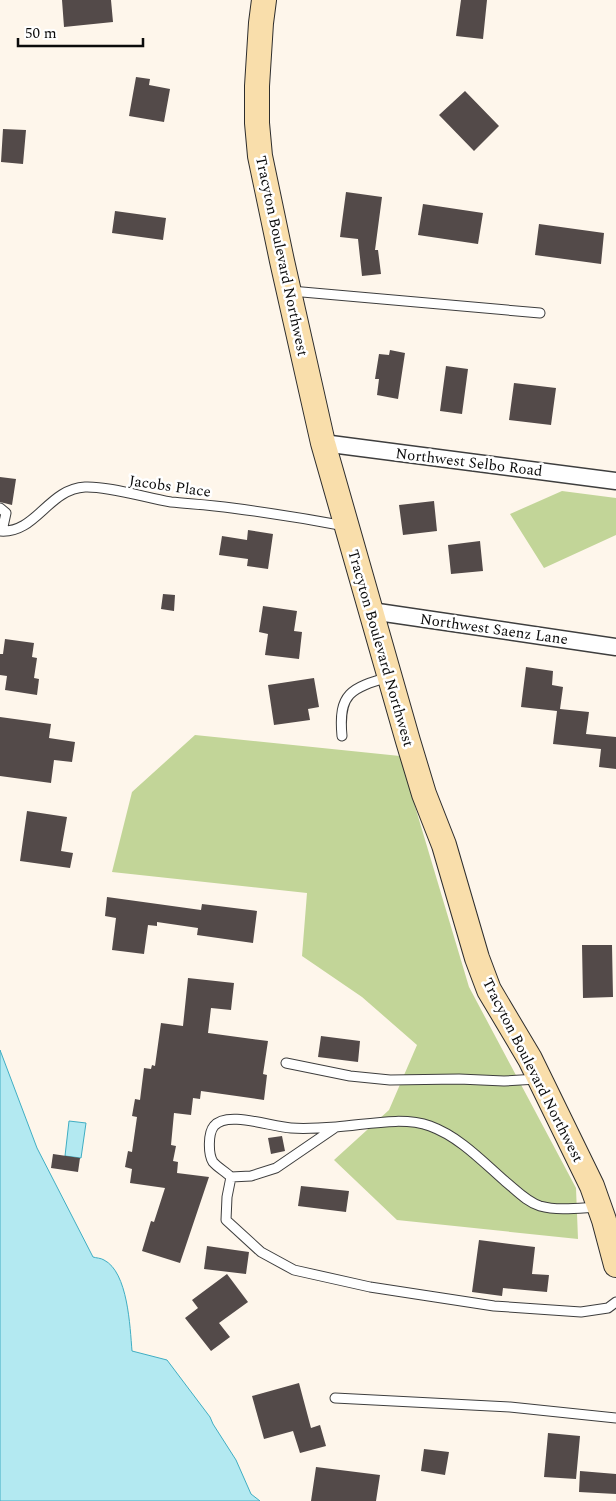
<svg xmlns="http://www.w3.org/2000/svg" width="616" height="1501" viewBox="0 0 616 1501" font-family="Spectral,serif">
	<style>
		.forest { fill: #c2d598 }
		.water { fill: #b3e9f1; stroke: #40aec3 }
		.building { fill: #534a49 }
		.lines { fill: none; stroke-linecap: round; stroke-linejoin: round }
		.service-casing { stroke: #3e3e3e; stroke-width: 11 }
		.minor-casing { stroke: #3e3e3e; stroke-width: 19 }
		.secondary-casing { stroke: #2d2d2d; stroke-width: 26 }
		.service { stroke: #fff; stroke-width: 9 }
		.minor { stroke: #fff; stroke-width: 16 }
		.secondary { stroke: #f9deab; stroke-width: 24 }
		.labels { text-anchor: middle; stroke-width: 5; stroke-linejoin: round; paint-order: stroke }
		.street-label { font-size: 15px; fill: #0b0b0b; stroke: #fff }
	</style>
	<rect width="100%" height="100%" fill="#fef6eb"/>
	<path class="forest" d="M562,491L616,498V535L544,568L510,514Z
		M195,735L400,756L469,987L576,1188L578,1239L397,1220L334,1160L389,1110L417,1045L362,997L302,956L307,893L112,872L132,792Z"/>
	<path class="water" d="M0,1050L37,1148L93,1257C96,1258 101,1258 104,1260C128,1272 130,1327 132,1351L167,1360L210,1417L213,1424L236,1460L251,1494L260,1501H0Z
		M69,1121L86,1123L81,1158L65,1156Z"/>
	<path class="building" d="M62,0H111L113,22L64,27Z
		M461,0H487L483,39L456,36Z
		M136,77L150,79L149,85L170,89L164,122L129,116Z
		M465,91L499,126L474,151L439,115Z
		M3,129L26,130L23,164L1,162Z
		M346,192L382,197L375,250H378L381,274L362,276L358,239L340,237Z
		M423,204L483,213L478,244L418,235Z
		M115,211L166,218L163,240L112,233Z
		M539,224L604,233L601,264L535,255Z
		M390,350L405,353L398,399L377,395L379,379H375L379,354L389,355Z
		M446,366L468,369L462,414L440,411Z
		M514,383L556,388L551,425L509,420Z
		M0,477L16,479L12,505L0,502Z
		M434,501L437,531L403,535L399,505Z
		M248,530L273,534L268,569L247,566L248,559L219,555L222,536L247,540Z
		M480,541L483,571L451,574L448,545Z
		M163,594L175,595L174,611L161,609Z
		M263,606L297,611L294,631L302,632L299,659L265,655L268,634L259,632Z
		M5,639L34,643L32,657L37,658L34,678L39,679L37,695L5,690L7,676L0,675V654H3Z
		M526,667L553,671L552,685L563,687L560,709L589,712L586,734L616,737V769L599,767L601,749L553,744L557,711L521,707Z
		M314,678L319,707L308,709L310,720L274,725L268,685Z
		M0,717L51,724L49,738L75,742L72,762L54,760L51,783L0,776Z
		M27,811L67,817L61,851L73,853L70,868L20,861Z
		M107,897L201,910L202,904L257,911L253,943L197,935L198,928L157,922V926L148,925L144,954L112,950L116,918L105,916Z
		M582,945H612L613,997L583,998Z
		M188,978L234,983L231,1010L211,1008L208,1033L268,1041L263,1074L267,1075L264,1100L201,1091L200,1099L193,1098L191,1115L174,1113L171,1145L176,1146L173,1161L178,1162L177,1173L209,1177L180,1263L142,1251L151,1221L154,1222L165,1188L130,1183L132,1169L125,1167L128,1151L132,1152L137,1117L132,1116L135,1099L140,1100L144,1068L151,1069L152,1065L155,1066L161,1023L183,1026Z
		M321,1036L360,1041L358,1062L318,1057Z
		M282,1136L285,1151L271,1154L268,1138Z
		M53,1154L80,1158L78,1172L51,1168Z
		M301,1186L349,1191L346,1212L298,1206Z
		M479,1240L535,1247L532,1274L549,1275L547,1292L503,1288L502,1296L472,1292Z
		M207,1246L249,1252L246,1274L204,1269Z
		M227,1274L248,1302L219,1323L230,1337L211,1351L185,1318L198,1308L192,1300Z
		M299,1383L311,1428L320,1425L326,1446L300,1453L293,1431L264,1439L252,1396Z
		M548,1433L580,1436L576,1479L544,1477Z
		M424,1449L449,1452L445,1475L421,1471Z
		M316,1467L380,1475L376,1501H311Z
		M580,1471L616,1474V1494L579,1492Z"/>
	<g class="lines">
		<defs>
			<path id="service" d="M291,291L540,313
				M0,508L6,513L2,531
				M0,531C36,534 48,489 85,487C109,486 146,498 171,502C192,504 212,505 232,508C270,513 308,519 345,526
				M342,736C338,693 351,688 389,677
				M286,1063L350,1076L390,1080L459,1079L504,1081L537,1079
				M336,1127L276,1168L251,1176L231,1177C226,1172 217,1167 213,1162C208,1154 208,1133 214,1126C227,1110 271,1127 291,1128C305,1129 322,1128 336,1127C365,1125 402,1116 430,1126C460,1137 483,1162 506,1182C517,1191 527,1202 540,1206C558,1211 579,1208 597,1207
				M231,1177L227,1197L226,1220L261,1252L294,1270L370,1287L494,1306L581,1312L608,1308L616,1302
				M335,1398L510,1407L616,1418"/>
			<path id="minor" d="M323,443L616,481
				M371,611L616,647"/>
			<path id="secondary" d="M264,0L261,23L257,86V123L260,156L282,261L323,443L408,741L424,794L444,845L477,958L489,990L530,1059L592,1186L604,1220L616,1265"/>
		</defs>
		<use href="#service" class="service-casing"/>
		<use href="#minor" class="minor-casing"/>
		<use href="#secondary" class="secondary-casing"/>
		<use href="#service" class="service"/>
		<use href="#minor" class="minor"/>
		<use href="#secondary" class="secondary"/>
	</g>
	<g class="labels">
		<g class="street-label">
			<text transform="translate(282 256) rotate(78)" y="5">Tracyton Boulevard Northwest</text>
			<text transform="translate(469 462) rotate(7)" y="5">Northwest Selbo Road</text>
			<text transform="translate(170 486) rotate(8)" y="5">Jacobs Place</text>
			<text transform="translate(494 629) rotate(8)" y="5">Northwest Saenz Lane</text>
			<text transform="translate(381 648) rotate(74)" y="5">Tracyton Boulevard Northwest</text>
			<text transform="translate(533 1070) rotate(63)" y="5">Tracyton Boulevard Northwest</text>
		</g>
	</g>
	<path d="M18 38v8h125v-8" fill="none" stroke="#0b0b0b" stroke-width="2.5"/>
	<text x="25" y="38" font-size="15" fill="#0b0b0b" stroke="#ffffff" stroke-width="4" paint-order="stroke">50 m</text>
</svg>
